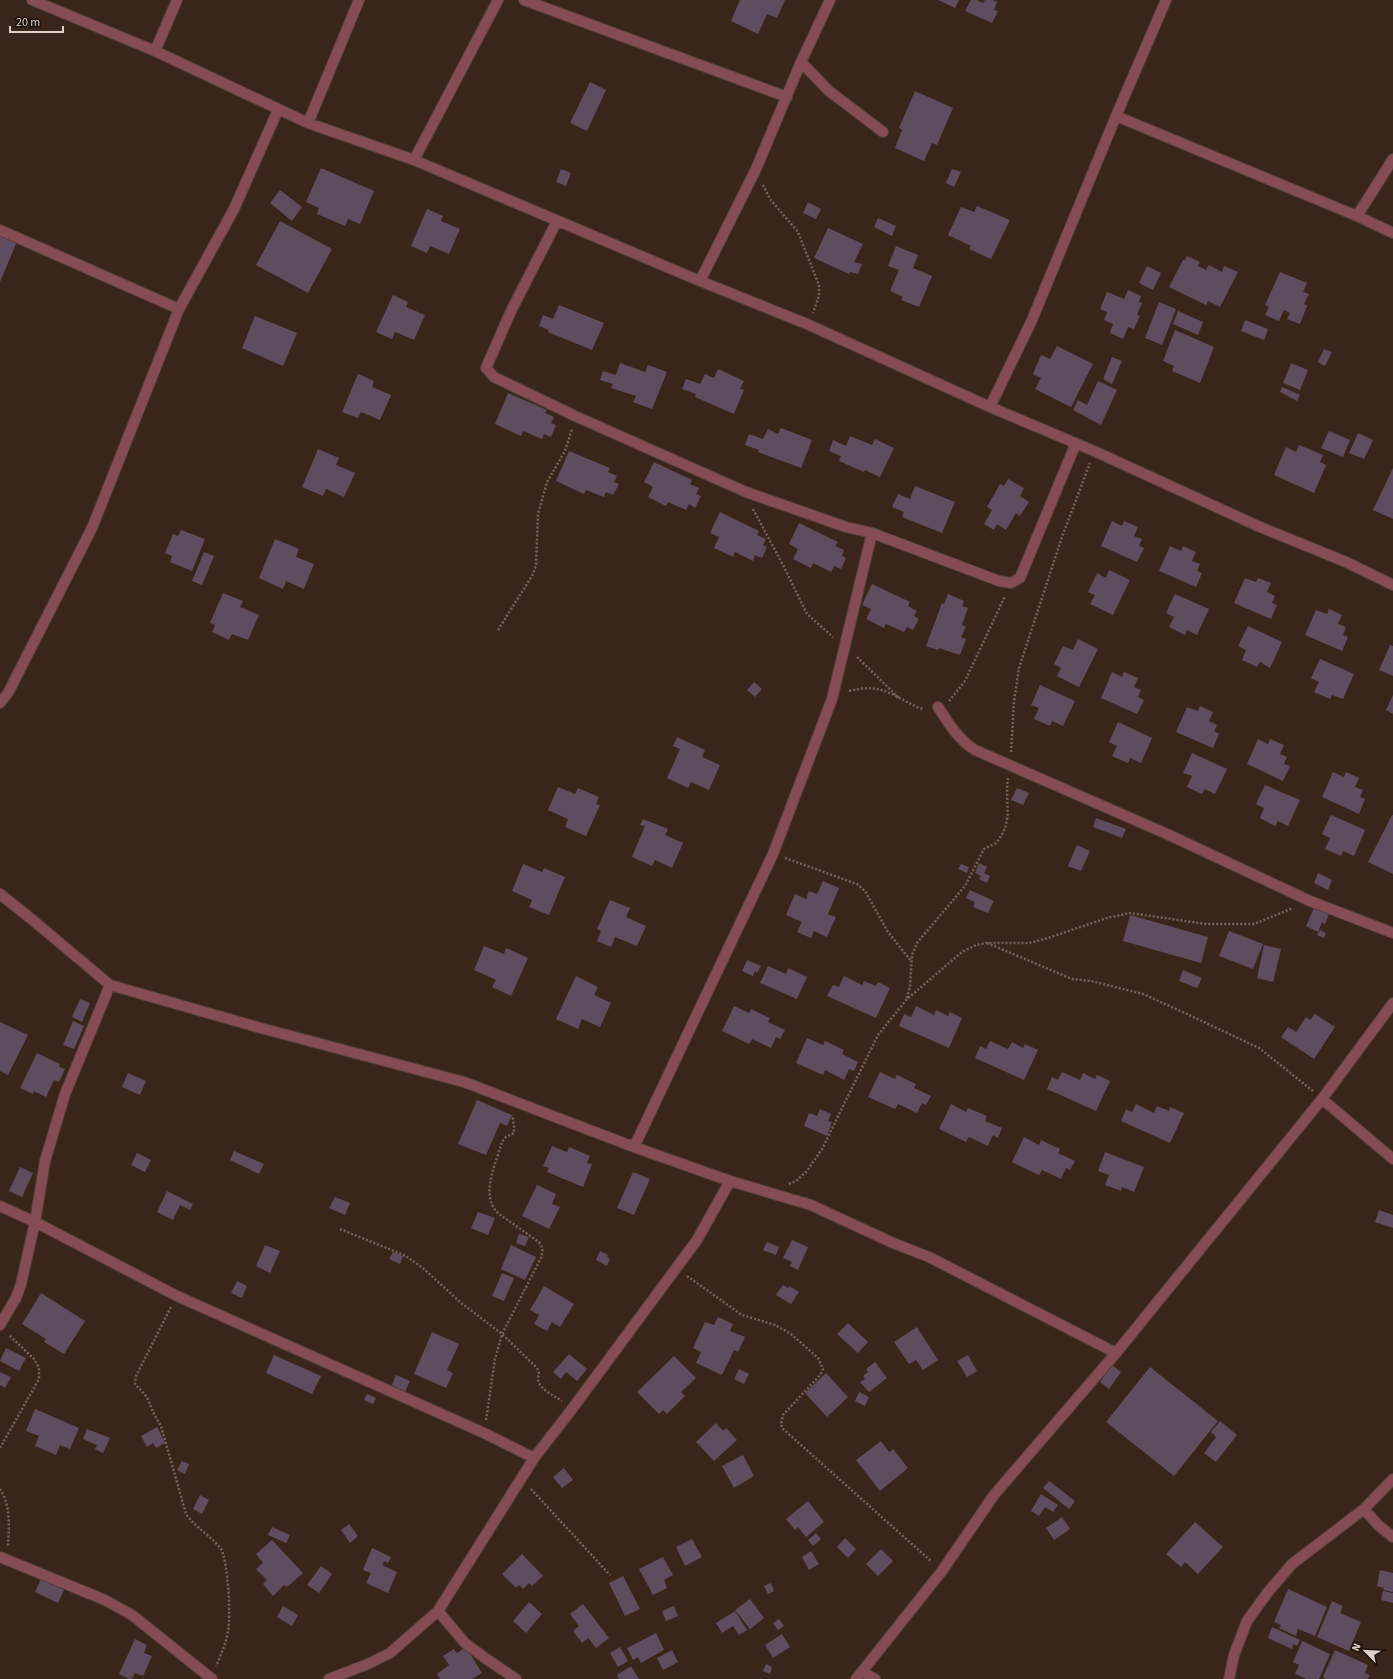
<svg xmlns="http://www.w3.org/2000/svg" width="1393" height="1679" viewBox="0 0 1393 1679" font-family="'Source Sans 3',sans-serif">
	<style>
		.building { fill: #5f4d5f }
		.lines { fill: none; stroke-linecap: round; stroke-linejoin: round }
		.minor-casing { stroke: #544136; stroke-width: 12 }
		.path { stroke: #76635a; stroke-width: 2.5; stroke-dasharray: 2 2; stroke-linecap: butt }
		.minor { stroke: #864c54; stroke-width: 10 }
	</style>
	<rect width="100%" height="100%" fill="#3a251a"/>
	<path class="building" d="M740,0H785L777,18L767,14L758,34L731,21Z
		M938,0H959L955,8Z
		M971,0H977L983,3L985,0H993L997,2L994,10L998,11L992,23L965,11Z
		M590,82L606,90L587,131L570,123Z
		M915,91L953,108L937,145L932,143L924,161L895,148L902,130L899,128Z
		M321,168L374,191L360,224L348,219L345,226L317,214L319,208L306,202Z
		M561,169L571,173L566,186L556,182Z
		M952,169L961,172L954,187L946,183Z
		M280,190L302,207L292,221L270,203Z
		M808,202L821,209L816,219L803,213Z
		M977,206L1010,220L991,259L969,249L971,246L948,235L961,207L974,212Z
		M427,209L443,216L441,221L460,229L449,254L430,246L427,253L411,246Z
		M878,218L896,226L892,236L874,227Z
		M280,221L332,249L308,293L256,265Z
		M828,228L863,244L854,262L862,264L858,274L850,272L849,274L814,258Z
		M0,232L18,239L0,282Z
		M896,246L918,255L913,268L932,276L919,307L901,300L903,297L890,291L899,270L888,266Z
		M1187,256L1200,262L1198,266L1206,270L1209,265L1222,272L1224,266L1238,272L1220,307L1208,301L1206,305L1169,287L1183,260H1185Z
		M1147,266L1161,273L1153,290L1139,283Z
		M1280,272L1307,283L1303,292L1309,294L1304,304L1307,306L1300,324L1287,319L1290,313L1284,310L1279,321L1265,315L1269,307L1265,305Z
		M1128,290L1141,296L1139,302L1142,303L1137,315L1140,316L1134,329L1128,327L1123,339L1110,333L1113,324L1104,320L1107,312L1100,309L1107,292L1124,299Z
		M393,295L408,302L406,307L425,315L414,340L395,332L392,339L376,332Z
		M1159,302L1176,309L1162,345L1145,338Z
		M559,305L604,323L592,350L548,332L549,330L539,326L543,315L553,319Z
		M1178,311L1203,322L1198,335L1173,324Z
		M255,316L297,333L283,366L242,348Z
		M1245,320L1268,329L1264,340L1241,331Z
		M1175,330L1214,347L1200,383L1172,371L1174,366L1163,361Z
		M1057,346L1093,364L1071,407L1035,389L1041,378L1033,374L1041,355L1050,359Z
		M1324,349L1332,352L1325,366L1318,362Z
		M1112,357L1122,361L1112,384L1103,379Z
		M620,363L645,372L648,365L667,372L652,409L633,402L636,396L611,388L613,384L600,380L603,371L616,375Z
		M1291,363L1308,370L1300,390L1283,383Z
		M718,369L744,381L740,389L744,390L734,414L695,397L696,394L682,389L686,379L700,384L705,374L714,378Z
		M358,374L374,381L372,387L391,395L380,420L361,412L358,418L342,412Z
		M1098,381L1117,390L1101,425L1073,410L1078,400L1087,405Z
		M1282,387L1300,395L1297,401L1280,392Z
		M508,393L547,410L545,413L554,417L551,423L556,425L551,437L544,434L542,439L523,431L521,436L495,424Z
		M781,428L812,440L801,468L758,452L759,450L745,445L749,434L763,439L768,429L778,434Z
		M1329,431L1350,440L1343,457L1321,448Z
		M1358,433L1373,440L1364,459L1349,453Z
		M850,436L872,445L875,439L894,448L880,477L865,470L864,472L839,461L841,456L829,451L833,440L846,446Z
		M1299,445L1323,455L1320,462L1326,465L1314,493L1274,475L1286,447L1296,452Z
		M318,449L339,458L336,465L355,473L344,497L326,489L323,496L302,487Z
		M569,451L610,468L608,472L617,476L614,482L619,484L613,495L606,492L604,497L586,490L584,494L556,481Z
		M654,462L692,480L690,484L699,488L696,494L701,496L695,508L689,504L686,510L668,502L666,506L648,497L653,487L644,482Z
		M1393,468V519L1373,510Z
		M1008,479L1024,488L1020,496L1029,502L1020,516L1016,513L1006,530L997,524L994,530L984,524L992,510L987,507L1000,484L1004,486Z
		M915,486L955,502L942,533L902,517L904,512L892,507L898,494L910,499Z
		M720,512L759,531L757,535L766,539L763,545L767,547L762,558L755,555L753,561L735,552L733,557L714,548L719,537L710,533Z
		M1112,521L1122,526L1124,521L1138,527L1134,536L1142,539L1139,546L1144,548L1137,562L1101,546Z
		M799,523L838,542L835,546L844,550L842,556L846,558L841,569L834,566L831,572L813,563L811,568L793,559L798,549L789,544Z
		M181,530L205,539L192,571L170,562L172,556L165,553L173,534L178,536Z
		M275,539L299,549L296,557L314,564L304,589L286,581L283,589L259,578Z
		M1170,546L1181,551L1183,546L1196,552L1192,561L1200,564L1197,571L1202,573L1196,587L1159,571Z
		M204,552L214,556L202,585L192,581Z
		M1109,570L1130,580L1113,615L1090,604L1095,595L1088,592L1097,573L1106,578Z
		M1245,578L1256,582L1258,578L1271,583L1267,592L1275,596L1272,603L1277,605L1271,619L1234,603Z
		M872,584L910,602L908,606L917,611L914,616L919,619L913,630L907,627L904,632L886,624L884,628L866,619L871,609L862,605Z
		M223,593L243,601L240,607L259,615L248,640L232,634L229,640L212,632L215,625L210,623Z
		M948,594L964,601L962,606L968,608L962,625L966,627L961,637L966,639L960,655L939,648L938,650L926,646L942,603L944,604Z
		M1175,594L1209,609L1197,635L1187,630L1185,635L1169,627L1174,617L1166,613Z
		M1329,609L1342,615L1338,624L1346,627L1343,635L1348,637L1342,651L1305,635L1316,610L1327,614Z
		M1248,626L1282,642L1270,668L1260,662L1257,667L1242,660L1246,650L1238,646Z
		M1078,639L1098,649L1079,687L1057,676L1061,668L1054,664L1063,646L1073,650Z
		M1390,645L1393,646V676L1379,670Z
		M1320,659L1354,674L1343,699L1332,695L1330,699L1314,692L1319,682L1311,678Z
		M1112,672L1122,677L1124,672L1138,678L1134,687L1141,690L1138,697L1144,700L1137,714L1101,698Z
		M754,682L762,689L755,697L747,690Z
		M1040,685L1075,701L1063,726L1052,721L1050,726L1034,719L1039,708L1031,705Z
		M1393,695V714L1386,710Z
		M1200,706L1213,712L1209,721L1217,725L1214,731L1219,734L1213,748L1176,732L1187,707L1198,711Z
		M1118,722L1152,738L1141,763L1130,758L1128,763L1112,756L1117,746L1109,742Z
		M677,737L705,750L702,757L720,765L709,790L691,782L688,788L667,778L680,749L673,746Z
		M1258,739L1268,744L1270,739L1284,745L1280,754L1287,757L1284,764L1290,766L1283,781L1247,764Z
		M1192,753L1227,769L1215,794L1205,789L1202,794L1187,787L1192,776L1183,773Z
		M1333,772L1344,777L1346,772L1359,778L1355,787L1363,790L1360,797L1365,799L1359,814L1322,797Z
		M1265,785L1300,800L1288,826L1278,821L1275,826L1260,818L1264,808L1256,804Z
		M558,787L575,794L578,788L599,797L596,804L600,805L586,836L565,827L568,819L548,810Z
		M1017,788L1029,793L1023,805L1011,800Z
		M1331,815L1365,830L1354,856L1343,851L1341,856L1325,849L1330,838L1322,834Z
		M1392,815H1393V874L1368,862Z
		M1096,818L1126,829L1122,838L1093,827Z
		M643,819L668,829L665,835L683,843L672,868L655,860L652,866L632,857L645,826L640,825Z
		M1077,845L1090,851L1081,871L1068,866Z
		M979,863L987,867L984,873L990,876L987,883L979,879L981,876L975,873Z
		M523,864L542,872L544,868L565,877L549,915L529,907L532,900L512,891Z
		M961,864L969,867L967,873L958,869Z
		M1318,873L1332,880L1328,890L1314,883Z
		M823,881L839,888L828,914L836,917L827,937L814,931L811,938L797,932L802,922L786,915L795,894L806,899L809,891L817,894Z
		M970,890L994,901L988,913L973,907L975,902L966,898Z
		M610,900L630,908L626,917L646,926L637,946L615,937L611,947L597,941L601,931L597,929Z
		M1314,908L1329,914L1325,924L1322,922L1318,932L1306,926Z
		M1130,915L1208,937L1201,963L1123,941Z
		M1320,930L1326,933L1324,938L1317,935Z
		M1229,931L1263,944L1253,969L1219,956Z
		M1264,945L1281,949L1273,982L1257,978Z
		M484,946L504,954L506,948L528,958L511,996L492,987L496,980L474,970Z
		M747,960L761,966L757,973L755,971L753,976L742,971Z
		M768,966L786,974L788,968L807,977L797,999L760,983Z
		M1183,970L1202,978L1197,988L1179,981Z
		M576,976L598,987L594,995L611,1003L600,1027L582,1019L578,1029L556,1019Z
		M844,976L862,985L864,981L876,986L878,982L890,988L876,1018L827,996L833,985L839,987Z
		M80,999L90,1003L82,1022L72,1017Z
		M734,1006L749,1013L751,1009L770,1018L768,1022L785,1030L780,1039L776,1037L771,1048L752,1039L749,1044L722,1031Z
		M916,1006L934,1015L936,1010L948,1016L950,1012L962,1018L949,1048L899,1026L904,1014L911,1017Z
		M1315,1014L1335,1027L1314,1059L1281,1037L1288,1027L1296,1032L1306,1017L1310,1020Z
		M73,1021L84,1026L74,1049L63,1045Z
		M0,1022L28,1035L8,1075L0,1071Z
		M807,1038L823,1045L825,1041L844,1050L842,1054L858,1062L854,1071L849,1069L844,1080L825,1070L823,1075L796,1063Z
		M990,1041L1008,1049L1012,1042L1023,1048L1025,1044L1038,1050L1024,1080L975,1058L980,1046L986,1049Z
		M37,1053L60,1064L59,1067L65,1069L59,1082L54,1080L46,1097L34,1091L33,1094L20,1088Z
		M880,1072L895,1079L897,1075L916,1084L914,1088L931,1096L926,1105L922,1103L917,1113L898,1104L895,1109L868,1097Z
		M1062,1072L1080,1080L1083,1073L1095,1079L1097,1075L1110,1081L1096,1111L1047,1089L1052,1077L1058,1080Z
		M128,1073L146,1081L140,1095L122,1087Z
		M477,1100L512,1115L507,1126L500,1123L486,1155L458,1144Z
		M951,1104L966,1112L968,1108L987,1116L985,1121L1002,1128L998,1138L993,1135L988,1146L969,1137L966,1142L939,1129Z
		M1136,1104L1154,1113L1157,1106L1169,1111L1170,1107L1184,1113L1170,1143L1121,1121L1126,1109L1132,1112Z
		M820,1109L831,1114L828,1121L832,1122L827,1136L804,1126L809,1113L817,1116Z
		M1024,1137L1039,1145L1041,1140L1060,1149L1058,1153L1075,1161L1070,1170L1066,1168L1061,1179L1042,1170L1039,1175L1012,1162Z
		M552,1146L567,1152L569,1147L590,1156L587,1163L592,1164L583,1187L547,1172L549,1168L543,1166Z
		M234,1151L264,1164L259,1174L230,1160Z
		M1105,1152L1144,1167L1134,1192L1122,1187L1121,1191L1105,1185L1109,1175L1098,1171Z
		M137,1153L151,1160L145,1172L131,1165Z
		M20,1167L33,1173L22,1197L9,1191Z
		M633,1172L650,1179L634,1215L617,1208Z
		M537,1185L556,1194L552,1204L560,1207L549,1229L522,1216Z
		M167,1191L193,1204L190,1210L180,1205L173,1220L157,1212Z
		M335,1197L350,1203L345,1215L329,1208Z
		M1379,1210L1393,1215V1228L1375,1222Z
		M478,1212L495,1218L488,1235L471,1228Z
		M519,1234L529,1237L525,1246L516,1243Z
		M792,1240L808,1247L798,1270L790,1266L792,1262L783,1258Z
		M767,1242L779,1247L776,1255L763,1250Z
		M265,1245L280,1251L270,1273L256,1266Z
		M511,1245L536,1257L525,1280L501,1269Z
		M600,1251L608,1255L607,1257L610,1259L607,1266L596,1260Z
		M393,1252L403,1256L400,1264L389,1259Z
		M502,1273L514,1278L504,1301L492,1296Z
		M237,1281L247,1286L242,1298L231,1293Z
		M783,1285L788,1288L789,1286L799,1292L791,1304L776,1295Z
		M544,1286L574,1304L560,1327L552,1322L547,1331L534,1324L539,1315L530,1310Z
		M41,1293L85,1321L64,1354L44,1342L46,1339L22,1324Z
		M718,1317L733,1324L730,1331L745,1337L738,1352L734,1350L722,1375L696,1363L701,1352L693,1348L705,1322L714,1325Z
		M848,1323L868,1342L858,1353L837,1334Z
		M917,1327L938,1360L923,1370L916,1360L909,1364L894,1342Z
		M432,1332L459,1344L447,1370L453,1373L446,1388L414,1374Z
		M6,1348L26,1358L19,1371L0,1361Z
		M569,1354L587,1369L577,1381L566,1372L561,1379L553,1372Z
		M274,1355L321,1376L312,1394L266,1373Z
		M968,1355L977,1371L967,1377L957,1361Z
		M674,1356L696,1378L681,1392L685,1396L667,1414L663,1410L659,1414L637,1392Z
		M875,1362L887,1378L869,1392L860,1382L865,1379L863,1376L868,1372L866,1369Z
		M1112,1365L1121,1372L1109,1389L1100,1382Z
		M1150,1367L1218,1421L1174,1476L1106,1422Z
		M739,1369L749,1374L744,1384L734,1379Z
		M0,1372L11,1377L5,1388L0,1385Z
		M826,1373L848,1397L827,1417L805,1393Z
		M396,1375L410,1381L405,1392L392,1385Z
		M859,1392L869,1397L865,1406L855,1401Z
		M367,1394L376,1398L373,1404L364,1400Z
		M35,1409L79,1428L70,1449L60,1445L56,1455L35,1446L39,1436L26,1431Z
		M1220,1421L1237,1435L1216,1462L1204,1453L1216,1437L1211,1432Z
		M716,1423L723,1431L726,1428L737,1440L714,1461L696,1442Z
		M157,1427L165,1443L156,1448L153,1443L147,1447L141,1436Z
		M87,1429L110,1438L103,1453L95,1449L97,1445L83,1439Z
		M881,1441L889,1452L893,1449L908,1468L880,1491L856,1460Z
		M743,1455L754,1476L734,1488L722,1466Z
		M182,1461L189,1464L185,1474L177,1470Z
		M564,1468L573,1480L562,1488L553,1477Z
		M1049,1481L1075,1501L1069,1509L1043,1488Z
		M1041,1494L1058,1505L1053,1512L1045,1507L1039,1516L1031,1511Z
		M200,1495L209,1500L202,1514L193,1509Z
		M808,1501L824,1522L806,1537L798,1527L795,1530L786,1519Z
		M1062,1517L1070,1529L1054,1540L1046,1528Z
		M1195,1522L1223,1547L1198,1574L1185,1562L1181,1567L1166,1554Z
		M349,1524L358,1536L350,1543L341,1530Z
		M272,1527L290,1535L286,1543L268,1535Z
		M816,1533L821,1539L813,1546L808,1540Z
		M845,1538L856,1549L848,1558L837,1547Z
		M692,1539L702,1557L685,1566L676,1547Z
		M272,1540L303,1573L287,1587L284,1585L273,1596L263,1584L267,1580L256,1569L263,1563L256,1554Z
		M372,1548L391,1557L388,1563L384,1561L382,1565L397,1572L388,1593L366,1583L371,1573L363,1570Z
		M881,1549L893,1561L878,1576L866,1564Z
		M811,1551L819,1564L809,1570L802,1557Z
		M522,1554L543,1576L532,1586L529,1583L523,1589L519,1585L516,1588L502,1574Z
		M663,1557L673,1575L664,1580L667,1588L653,1595L639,1569Z
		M321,1566L332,1574L319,1593L307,1585Z
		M1380,1570L1393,1573V1592L1383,1590L1384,1588L1377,1586Z
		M623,1576L640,1609L625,1616L609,1583Z
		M41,1579L64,1590L58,1603L35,1592Z
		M771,1583L774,1591L768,1594L764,1586Z
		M1288,1589L1327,1607L1315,1636L1298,1629L1296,1636L1279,1628L1281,1625L1274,1622Z
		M1383,1591L1393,1593V1603L1381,1600Z
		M750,1599L764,1618L750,1629L735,1610Z
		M1332,1601L1343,1606L1340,1613L1361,1622L1349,1651L1317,1637Z
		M529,1602L542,1614L526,1633L513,1621Z
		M583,1604L609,1638L596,1648L588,1638L582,1643L573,1631L579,1626L570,1614Z
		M283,1606L298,1615L292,1626L277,1617Z
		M674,1606L678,1616L666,1621L662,1611Z
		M735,1611L747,1630L739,1635L733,1626L722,1633L716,1623Z
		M779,1619L784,1626L778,1630L773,1623Z
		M1272,1627L1300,1640L1297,1646L1293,1644L1292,1649L1268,1638Z
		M656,1633L664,1650L641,1663L638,1657L633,1660L627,1648Z
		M782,1634L790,1647L773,1658L765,1645Z
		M135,1639L147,1645L144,1653L152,1656L143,1676L135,1673L132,1679H129L119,1674Z
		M1302,1641L1330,1654L1319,1679H1307L1295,1674L1299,1665L1293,1662Z
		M466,1647L482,1673L472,1679H440L437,1674L449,1665L443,1656L454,1649L457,1653Z
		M620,1647L628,1661L618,1667L610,1653Z
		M672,1650L678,1662L663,1670L657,1658Z
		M1335,1650L1368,1665L1365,1673L1370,1675L1368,1679H1326L1323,1677Z
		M766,1664L772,1667L770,1674L763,1671Z
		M631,1666L639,1679H619L617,1675Z"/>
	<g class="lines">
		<defs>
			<path id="minor" d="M32,0L155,51L308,123L414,160L700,281L807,324L990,407L1094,451L1260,527L1346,562L1393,585
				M524,0L787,97
				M155,51L177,0
				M801,62L829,91L883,132
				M1116,116L1357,216L1393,233
				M308,123L359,0
				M414,160L498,0
				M1357,216L1393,159
				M557,221L511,311L486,368L494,377L575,416L746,492L846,527L872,533L999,581L1011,583L1020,578L1076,443
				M0,230L179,309
				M700,281L756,169L801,62L830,0
				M990,407L1032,320L1116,116L1166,0
				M0,703L8,693L92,528L179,309L234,209L278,110
				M938,707C949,724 958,739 975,750L1167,834L1310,901L1393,933
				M0,894L35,922L110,985L257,1027L464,1082L634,1147L730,1181L811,1205L893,1243L929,1257L1116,1353
				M1322,1099L1393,1159
				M634,1147L773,854L832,699L872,533
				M0,1206L35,1222L177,1296L484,1433L534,1458
				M0,1325L16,1298L21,1284L35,1222L45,1161L65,1094L110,985
				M1364,1509L1378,1525L1393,1537
				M0,1557L105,1600L132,1615L212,1679
				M438,1611L465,1643L485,1658L516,1679
				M862,1672L875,1679
				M329,1679L368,1664L390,1653L438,1611L534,1458L572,1409L697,1240L730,1181
				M856,1679L942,1571L994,1495L1116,1353L1322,1099L1393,1003
				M1229,1679L1234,1655L1247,1621L1268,1592L1292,1564L1364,1509L1393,1479"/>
		</defs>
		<use href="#minor" class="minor-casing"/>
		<path class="path" d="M763,185L770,199L798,232L819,285V296L813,313
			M753,509L783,565L807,614L833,637
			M498,630L532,576L536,566L538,514L542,500L547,482L565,451L572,429
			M857,657L900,699
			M849,691C882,683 890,694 919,708L924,709
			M949,701L965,681L1005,596
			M1011,752L1014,701L1019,668L1063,534L1090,463
			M785,858L857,884L865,891L888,932L911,961
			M987,943L1072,979L1091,981L1143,994L1187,1014L1259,1048L1313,1091
			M907,998L910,986L912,955L917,943L965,886L984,849L996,843C1015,820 1004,803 1008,778
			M789,1184L796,1181L807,1171L822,1149L878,1035L907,999L962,952L976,945L986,943H1029L1048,938L1107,918L1130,913L1206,924H1254L1293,908
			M340,1229L406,1256L424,1269L460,1302L502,1334L537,1368C540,1373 538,1375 538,1380C539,1389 556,1397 562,1401
			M687,1276L742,1315L775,1325L791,1334L818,1358L823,1369L820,1375L783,1415L781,1424L782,1428L932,1562
			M171,1307L136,1376L135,1384L147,1397L154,1414L161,1426L186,1514C196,1528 211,1536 221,1549C228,1560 231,1618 228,1631C226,1643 221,1655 216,1666
			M486,1420L495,1359L502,1334L541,1258C543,1251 543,1248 539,1242L499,1214C479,1196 496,1164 502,1142L506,1137L514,1133V1125L512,1115
			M0,1448L39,1379V1368L34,1359L9,1335
			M0,1489C11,1506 9,1527 8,1547
			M531,1489L610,1575"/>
		<use href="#minor" class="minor"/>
	</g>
	<g transform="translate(1365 1651) rotate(294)" stroke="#1a110c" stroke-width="3" paint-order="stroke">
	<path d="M0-3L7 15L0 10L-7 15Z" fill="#dfd1ca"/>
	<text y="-6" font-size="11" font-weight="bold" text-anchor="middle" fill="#dfd1ca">N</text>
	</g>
	<path d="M10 26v6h53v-6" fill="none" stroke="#dfd1ca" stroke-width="2"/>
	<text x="16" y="26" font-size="12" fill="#dfd1ca" stroke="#1a110c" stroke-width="3" paint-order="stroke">20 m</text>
</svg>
